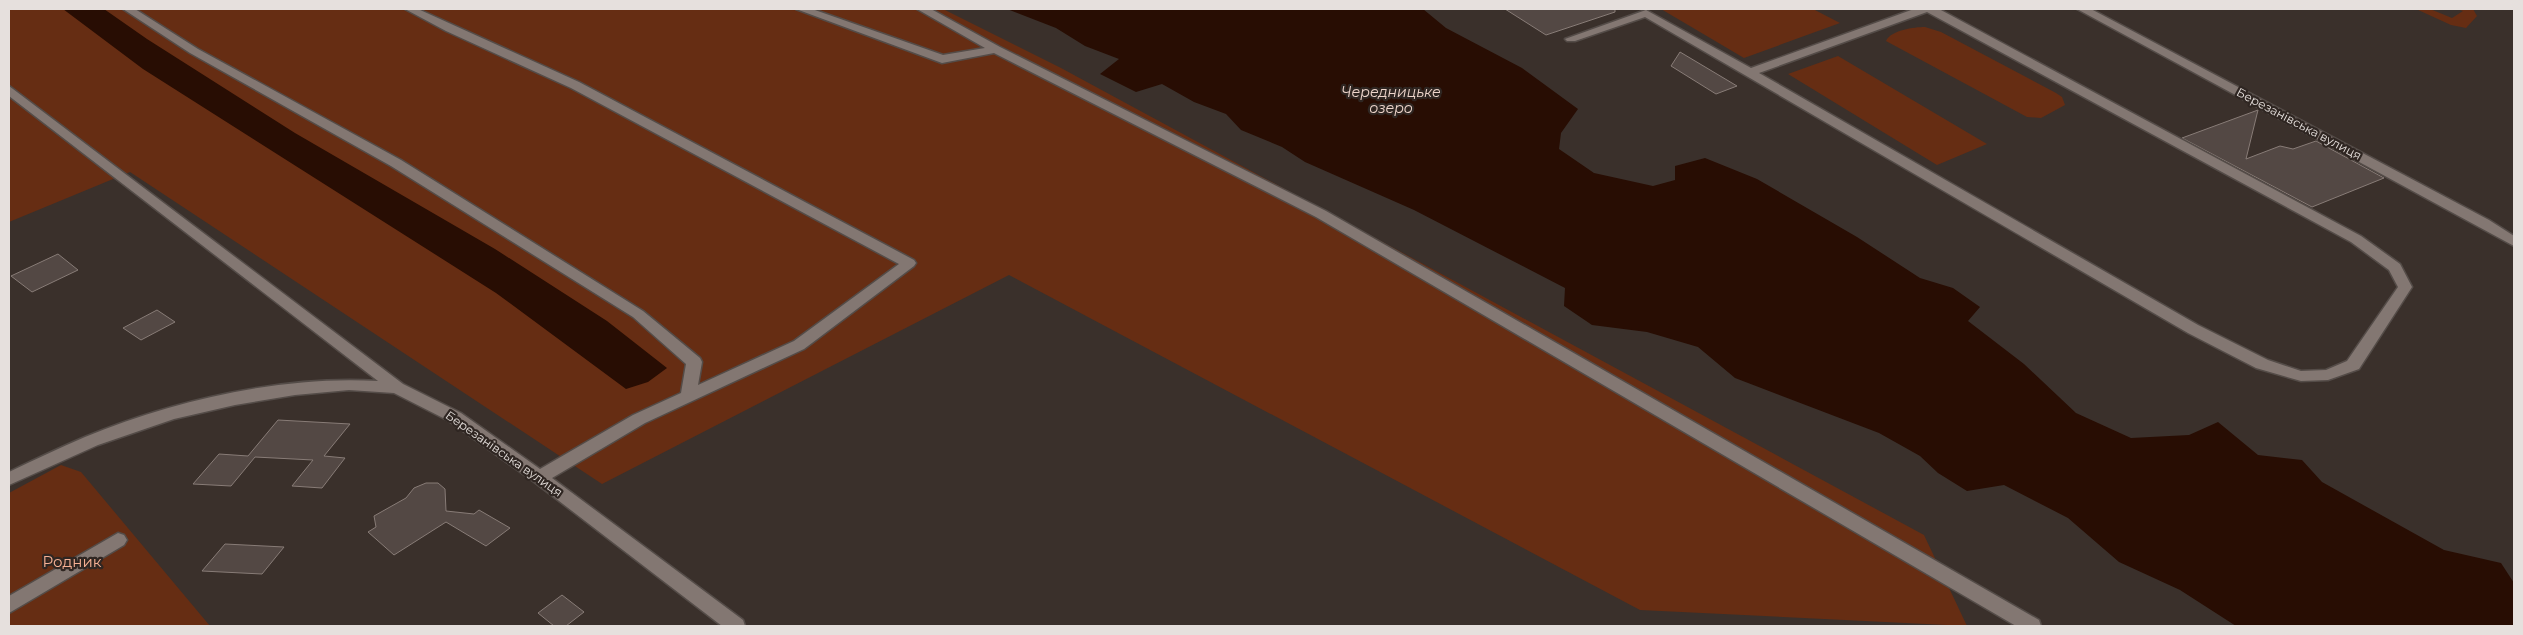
<svg xmlns="http://www.w3.org/2000/svg" width="2523" height="635" viewBox="0 0 2523 635" font-family="Montserrat,sans-serif">
	<style>
		.green { fill: #662d13 }
		.water { fill: #280d03 }
		.building { fill: #534844; stroke: #887c77 }
		.lines { fill: none; stroke-linecap: round; stroke-linejoin: round }
		.minor-casing { stroke: #544c48; stroke-width: 3 }
		.minor { fill: #837772; fill-rule: evenodd }
		.labels { text-anchor: middle; stroke-width: 4.5; stroke-linejoin: round; paint-order: stroke }
		.street-label { font-size: 12px; fill: #e6e0dd; stroke: #2f2622 }
		.water-label { font-size: 14px; font-style: italic; fill: #eed5cb; stroke: #2f2622 }
		.near-park-label { font-size: 15px; fill: #f7b194; stroke: #2f2622 }
	</style>
	<rect width="100%" height="100%" fill="#3a302b"/>
	<path class="green" d="M9,9H943L1061,68L1924,535L1967,626L1640,610L1009,275L602,484L130,172L9,222Z
		M1661,9H1813L1840,23L1744,58Z
		M2416,9H2430L2452,18L2463,11L2457,9H2473L2477,16L2466,28L2451,25Z
		M1925,27L1941,32L2056,93L2062,97L2065,105L2041,118L2027,117L1886,41C1891,30 1914,27 1925,27Z
		M1838,56L1987,144L1937,165L1788,74Z
		M61,465L81,472L210,626H9V493Z"/>
	<path class="water" d="M63,9H104L147,39L295,133L495,249L607,321L667,368L648,382L626,389L496,293L143,69Z
		M1007,9H1423L1446,28L1522,68L1578,109L1561,133L1559,149L1594,173L1653,186L1675,180V166L1705,158L1757,179L1857,237L1920,278L1953,288L1980,307L1968,321L2024,364L2076,413L2131,438L2189,435L2218,422L2258,455L2302,460L2322,482L2444,550L2501,563L2514,583V626H2236L2180,590L2119,562L2068,518L2004,485L1967,491L1938,473L1920,456L1879,433L1735,378L1698,347L1647,332L1592,325L1564,306L1565,288L1414,210L1305,162L1282,147L1241,130L1226,114L1194,102L1162,84L1136,92L1100,74L1119,59L1085,46L1056,28Z"/>
	<path class="building" d="M1505,9H1615V12L1546,35Z
		M1680,52L1737,86L1716,94L1671,66Z
		M2258,110L2246,159L2280,146L2293,149L2316,141L2384,178L2312,207L2182,138Z
		M58,254L78,270L32,292L11,276Z
		M157,310L175,322L141,340L123,328Z
		M278,420L350,424L324,456L345,458L322,488L292,486L313,460L255,457L231,486L193,484L219,454L248,456Z
		M426,483H438L445,489L446,511L474,514L479,510L510,528L486,546L446,522L394,555L368,532L376,527L374,516L406,498L414,488Z
		M225,544L284,547L262,574L202,571Z
		M562,595L584,612L566,626H554L538,613Z"/>
	<g class="lines">
		<defs>
			<path id="minor" d="M123,9H135L198,49L401,160L643,311L700,358L702,362L698,385L794,341L899,264L571,88L446,31L405,9H418L579,82L914,260L916,263L914,266L804,349L645,423L552,478L743,620L745,626H722L533,481L449,421L394,393L349,390L295,395L235,405L174,419L98,445L9,485V472C34,460 59,448 85,437C172,401 283,375 378,381L9,96V86L403,384L461,413L540,469L633,415L681,393L686,364L633,317L391,166L190,53Z
				M796,9H812L943,55L985,48L917,9H931L1000,47L1326,211L2039,620L2041,626H2016L1316,217L994,53L942,63Z
				M1914,9H1939L2361,236L2400,264L2412,287L2359,369L2328,380L2301,381L2256,368L2188,333L1645,17L1575,41H1567L1565,39L1646,10L1751,68ZM1927,12L2351,242L2389,270L2398,287L2347,361L2326,370L2301,371L2268,360L2198,325L1759,73Z
				M2077,9H2091L2489,220L2514,236V246Z
				M118,533L124,535L127,540L124,545L9,613V596Z"/>
		</defs>
		<use href="#minor" class="minor-casing"/>
		<use href="#minor" class="minor"/>
	</g>
	<g class="labels">
		<g class="street-label">
			<text transform="translate(2299 124) rotate(28)" y="4">Березанівська вулиця</text>
			<text transform="translate(504 454) rotate(35)" y="4">Березанівська вулиця</text>
		</g>
		<g class="water-label">
			<text x="1391" y="97">Чередницьке<tspan x="1391" dy="16">озеро</tspan></text>
		</g>
		<g class="near-park-label">
			<text x="72" y="567">Родник</text>
		</g>
	</g>
	<rect width="2523" height="635" fill="none" stroke="#e6e0dd" stroke-width="20"/>
</svg>
